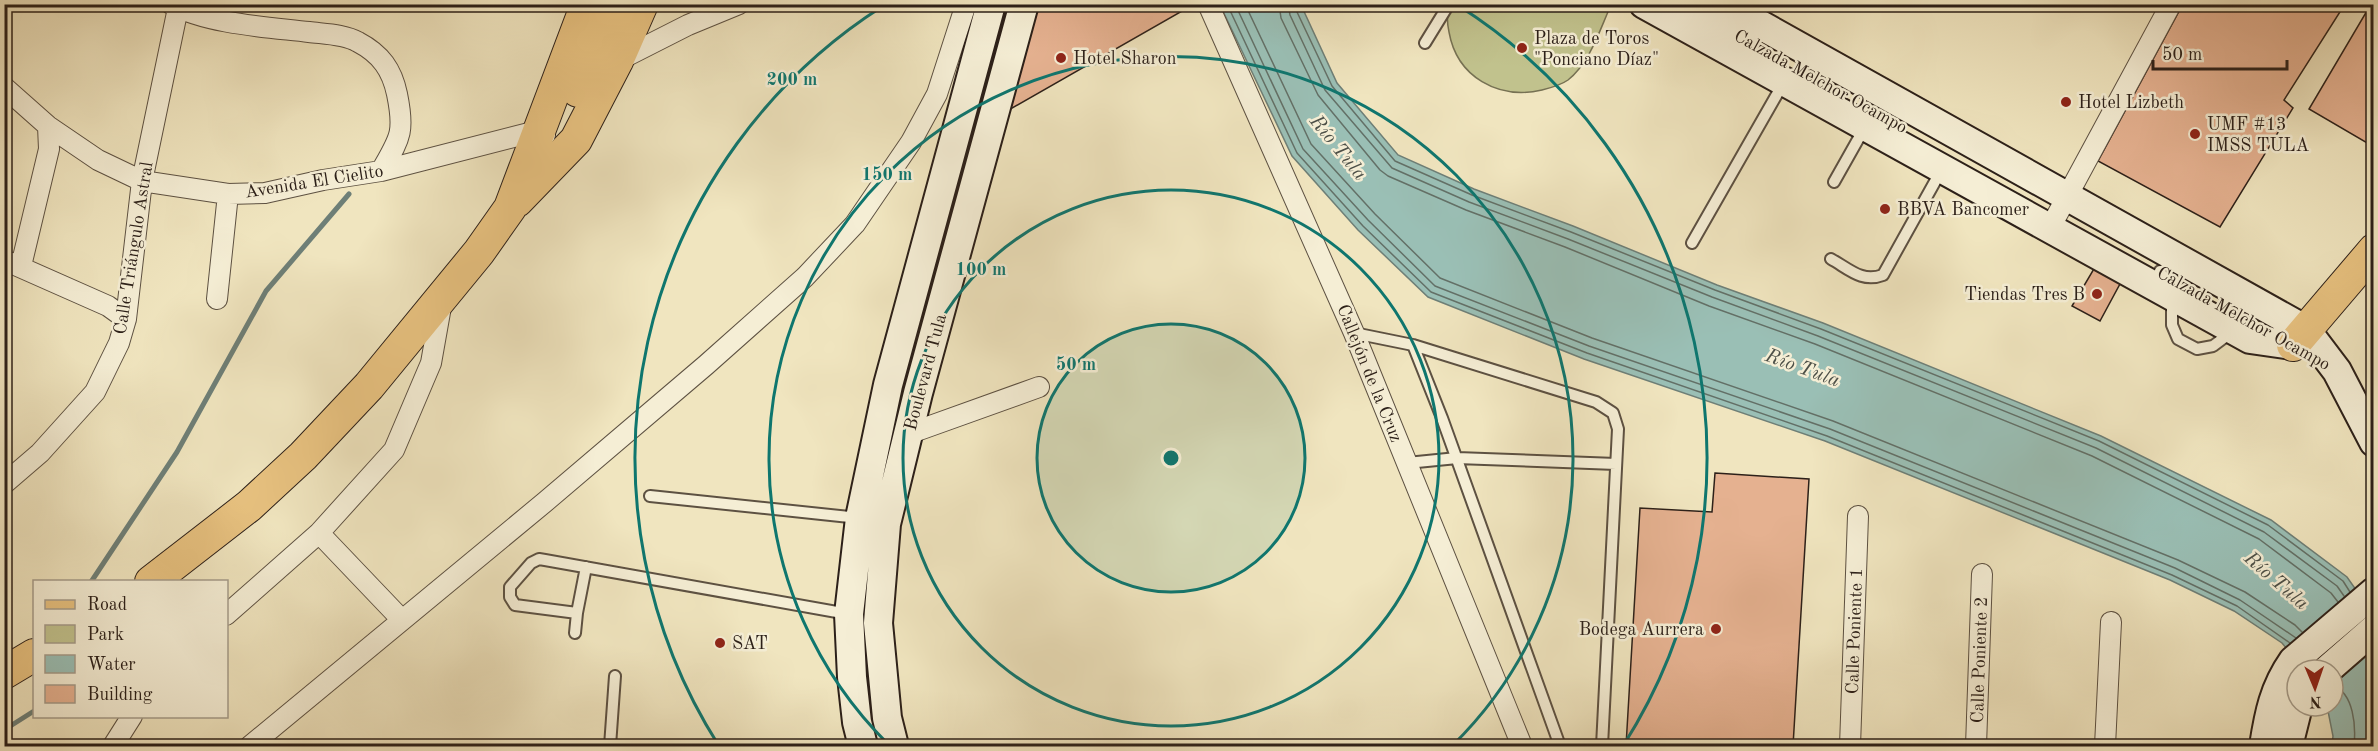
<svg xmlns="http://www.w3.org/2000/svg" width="2378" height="751" viewBox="0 0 2378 751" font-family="'Old Standard TT',serif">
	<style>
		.green { fill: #c1c28d; stroke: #767153; stroke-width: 1.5 }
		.water { fill: #9abfb5; stroke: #6e7f77; stroke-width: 1.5 }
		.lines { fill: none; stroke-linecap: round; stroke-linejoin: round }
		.shore { stroke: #637067; stroke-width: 1.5 }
		.stream { stroke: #6e7f77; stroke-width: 5 }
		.building { fill: #e5b190; stroke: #2c2019; stroke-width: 1.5 }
		.lane-casing { stroke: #5d5142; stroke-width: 14 }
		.street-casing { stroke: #5d5142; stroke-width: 22 }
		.secondary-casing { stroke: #2c2019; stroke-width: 32 }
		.primary-casing { stroke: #2c2019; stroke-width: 34 }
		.lane { stroke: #f5eed5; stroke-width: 10 }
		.street { stroke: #f5eed5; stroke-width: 20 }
		.secondary { stroke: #f5eed5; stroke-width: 28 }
		.primary { stroke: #e8c280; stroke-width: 32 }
		.ring { fill: none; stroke: #0f766e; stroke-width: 3 }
		.poi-dot { fill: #8f2418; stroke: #f5eed5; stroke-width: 2 }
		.labels { text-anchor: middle; stroke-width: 5; stroke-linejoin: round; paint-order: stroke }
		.poi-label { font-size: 18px; fill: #2c2019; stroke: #f5eed5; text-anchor: start }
		.street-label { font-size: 18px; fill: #2c2019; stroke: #f5eed5 }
		.water-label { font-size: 20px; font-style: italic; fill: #4d5048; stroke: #f5eed5 }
		.centre { fill: #0f766e; stroke: #f5eed5; stroke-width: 3 }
		.ring-label { font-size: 18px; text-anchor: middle; font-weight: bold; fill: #0f766e; stroke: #f5eed5; stroke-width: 5; stroke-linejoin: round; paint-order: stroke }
	</style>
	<rect width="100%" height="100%" fill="#f0e5bf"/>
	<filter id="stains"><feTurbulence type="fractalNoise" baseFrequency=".00333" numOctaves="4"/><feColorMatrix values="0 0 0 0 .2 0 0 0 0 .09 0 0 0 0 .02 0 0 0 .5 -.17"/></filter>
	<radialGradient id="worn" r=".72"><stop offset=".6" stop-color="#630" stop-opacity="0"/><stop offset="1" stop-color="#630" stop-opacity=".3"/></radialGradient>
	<path class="green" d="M1449,5H1611C1600,29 1590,63 1568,80C1561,85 1550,88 1542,90C1498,100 1457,77 1449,32C1447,23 1447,13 1449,5Z"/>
	<path class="water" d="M1220,5H1301L1337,83L1398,155L1474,189L1573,226L1717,285L1823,323L2101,436L2271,520L2347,577L2373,614V746H2332L2333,736L2327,706H2333V670H2305L2282,643L2234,611L2170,580L1825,441L1584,359L1428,297L1358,230L1292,156Z"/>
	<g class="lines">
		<path class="shore" d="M1227,4L1297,153L1363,226L1431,292L1587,353L1827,436L2172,575L2237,606L2290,643
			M1235,4L1303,149L1368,220L1435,286L1589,346L1830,429L2175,568L2240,600L2296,638
			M1245,4L1311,144L1375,214L1440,278L1592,338L1833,421L2178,560L2245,592L2295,625L2302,632
			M1279,4L1281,18L1318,95L1380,170L1388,176L1466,210L1565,247L1709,306L1815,344L2092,456L2259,539L2331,593L2338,602
			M1288,4L1290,15L1325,90L1392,168L1469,202L1568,239L1712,297L1818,336L2096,448L2264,532L2337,586L2344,596
			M1296,4L1297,12L1332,86L1395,161L1472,195L1571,232L1715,290L1821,329L2099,441L2268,525L2343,581L2350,592
			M2333,685C2354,694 2356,726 2354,746"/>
		<path class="stream" d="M91,582L177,452L266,291L349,194
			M4,730L34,711"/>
	</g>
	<path class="building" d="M1038,4H1190L1191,6L1007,111Z
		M2183,4H2345L2284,100L2293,108L2220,227L2098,161Z
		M2371,4H2374V147L2309,109Z
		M2095,267L2121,282L2100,321L2072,306Z
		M1715,473L1809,479L1793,746H1626L1640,508L1712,512Z"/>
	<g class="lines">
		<defs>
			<path id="lane" d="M1425,43L1449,4
				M1834,182L1865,127
				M1692,243L1784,82
				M1831,259C1849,269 1862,283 1883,275L1942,169
				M2160,271L2172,296V325L2178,339L2197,349L2213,346L2233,331
				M1354,333L1413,345L1596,402L1613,413L1618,429L1602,746
				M1413,345L1442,418L1560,746
				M1407,463L1457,458L1616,464
				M650,496L859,518
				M586,567L577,613L515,605L510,597V587L531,563L539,559L545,560L848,614
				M575,633L577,613
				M610,746L615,676"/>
			<path id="street" d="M171,4C208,24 267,27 309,32C324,34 344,34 358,42C381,54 392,70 397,94C405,133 400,138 381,171
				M1208,4L1354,333L1522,746
				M617,61L688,25L739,4
				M4,87L48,126L98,160L142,181L228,194L265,193L323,180L381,171L537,131L545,135
				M2050,228L2171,4
				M4,260L108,306L126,319
				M21,266L49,149L48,126
				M217,299L228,194
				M908,434L1039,387
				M4,484L40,453L95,392L119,343L126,319L142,181L178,8
				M319,533L402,620
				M226,615L319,533L394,450L431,363L442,301
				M113,746L132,716
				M250,746L545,502L706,365L805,277L855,224L911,142L937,94L966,4
				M1850,746L1858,516
				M1976,746L1982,574
				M2105,746L2111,622"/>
			<path id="secondary" d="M1644,4L2250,339L2293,345
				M1682,4L1743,38
				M1723,4L2306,330L2337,371L2374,442
				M2327,670L2374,629
				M863,746L857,722L852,677L849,614L860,518L888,385L991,4
				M894,746L887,718L878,623L886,524L918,393L1024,4
				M2264,746C2269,714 2274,688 2293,661L2374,592
				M2288,746L2298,706"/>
			<path id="primary" d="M578,91L617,4
				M517,201L576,140L617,61L642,4
				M2293,345L2374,250
				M151,582L249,506L303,456L369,386L479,252L510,208L587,4
				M4,673L34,655"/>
		</defs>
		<use href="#lane" class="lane-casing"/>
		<use href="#street" class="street-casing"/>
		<use href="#secondary" class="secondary-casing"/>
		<use href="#primary" class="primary-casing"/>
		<use href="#lane" class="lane"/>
		<use href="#street" class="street"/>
		<use href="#secondary" class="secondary"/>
		<use href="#primary" class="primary"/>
	</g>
	<circle cx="1171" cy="458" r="134" fill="#0f766e" fill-opacity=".12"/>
	<g class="ring">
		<circle cx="1171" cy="458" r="134"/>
		<circle cx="1171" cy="458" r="268"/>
		<path d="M889 745A402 402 0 1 1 1453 745"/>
		<path d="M719 746A536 536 0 0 1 883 6M1459 6A536 536 0 0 1 1623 746"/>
	</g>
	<g class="poi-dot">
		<circle cx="1522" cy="48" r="6"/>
		<circle cx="1061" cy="58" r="6"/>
		<circle cx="2066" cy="102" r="6"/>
		<circle cx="2195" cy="134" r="6"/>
		<circle cx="1885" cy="209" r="6"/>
		<circle cx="2097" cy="294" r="6"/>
		<circle cx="1716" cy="629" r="6"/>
		<circle cx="720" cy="643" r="6"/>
	</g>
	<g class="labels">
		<g class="poi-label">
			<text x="1534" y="44">Plaza de Toros<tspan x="1534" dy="21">"Ponciano Díaz"</tspan></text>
			<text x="1073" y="64">Hotel Sharon</text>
			<text x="2078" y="108">Hotel Lizbeth</text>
			<text x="2207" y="130">UMF #13<tspan x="2207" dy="21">IMSS TULA</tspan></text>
			<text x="1897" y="215">BBVA Bancomer</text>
			<text x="2085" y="300" text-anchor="end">Tiendas Tres B</text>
			<text x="1704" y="635" text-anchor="end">Bodega Aurrera</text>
			<text x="732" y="649">SAT</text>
		</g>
		<g class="street-label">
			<text transform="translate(1821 81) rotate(29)" y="6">Calzada Melchor Ocampo</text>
			<text transform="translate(314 181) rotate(-9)" y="6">Avenida El Cielito</text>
			<text transform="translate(133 248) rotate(-81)" y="6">Calle Triángulo Astral</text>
			<text transform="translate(2244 318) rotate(29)" y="6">Calzada Melchor Ocampo</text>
			<text transform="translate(925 372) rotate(-75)" y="6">Boulevard Tula</text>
			<text transform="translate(1370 373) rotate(68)" y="6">Callejón de la Cruz</text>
			<text transform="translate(1854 631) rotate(-88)" y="6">Calle Poniente 1</text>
			<text transform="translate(1979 660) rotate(-88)" y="6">Calle Poniente 2</text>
		</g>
		<g class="water-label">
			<text transform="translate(1339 147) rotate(51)" y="7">Río Tula</text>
			<text transform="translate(1803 367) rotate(20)" y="7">Río Tula</text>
			<text transform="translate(2277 580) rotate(41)" y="7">Río Tula</text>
		</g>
	</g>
	<circle cx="1171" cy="458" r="9" class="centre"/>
	<g class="ring-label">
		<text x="792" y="85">200 m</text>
		<text x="887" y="180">150 m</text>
		<text x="981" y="275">100 m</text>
		<text x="1076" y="370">50 m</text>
	</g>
	<rect width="2378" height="751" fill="none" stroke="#f0e5bf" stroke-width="24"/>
	<rect x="6" y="6" width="2366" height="739" fill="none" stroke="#2c2019" stroke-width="3"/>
	<rect x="12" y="12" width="2354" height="727" fill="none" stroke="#2c2019" stroke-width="1.5"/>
	<rect x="33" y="580" width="195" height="138" fill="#f5eed5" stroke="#a59c8a" stroke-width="1.5"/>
	<rect x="45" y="600" width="30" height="9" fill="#e8c280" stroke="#a59c8a" stroke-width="1.5"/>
	<text x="87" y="610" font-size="18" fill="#2c2019">Road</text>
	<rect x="45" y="625" width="30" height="18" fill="#c1c28d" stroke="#a59c8a" stroke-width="1.5"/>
	<text x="87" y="640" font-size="18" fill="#2c2019">Park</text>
	<rect x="45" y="655" width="30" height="18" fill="#9abfb5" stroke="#a59c8a" stroke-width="1.5"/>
	<text x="87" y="670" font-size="18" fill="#2c2019">Water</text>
	<rect x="45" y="685" width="30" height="18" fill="#e5b190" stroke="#a59c8a" stroke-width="1.5"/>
	<text x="87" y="700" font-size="18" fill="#2c2019">Building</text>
	<g transform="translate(2315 688) rotate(178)"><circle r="28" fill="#f5eed5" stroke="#a59c8a" stroke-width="1.5"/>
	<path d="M0-4.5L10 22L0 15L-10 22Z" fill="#8f2418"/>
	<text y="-9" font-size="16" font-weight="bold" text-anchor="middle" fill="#2c2019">N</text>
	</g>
	<path d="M2153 60v9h134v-9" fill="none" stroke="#2c2019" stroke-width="3"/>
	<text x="2162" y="60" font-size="18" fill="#2c2019" stroke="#f5eed5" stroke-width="4.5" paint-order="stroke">50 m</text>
	<rect width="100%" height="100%" filter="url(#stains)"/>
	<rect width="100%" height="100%" fill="url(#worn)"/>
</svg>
